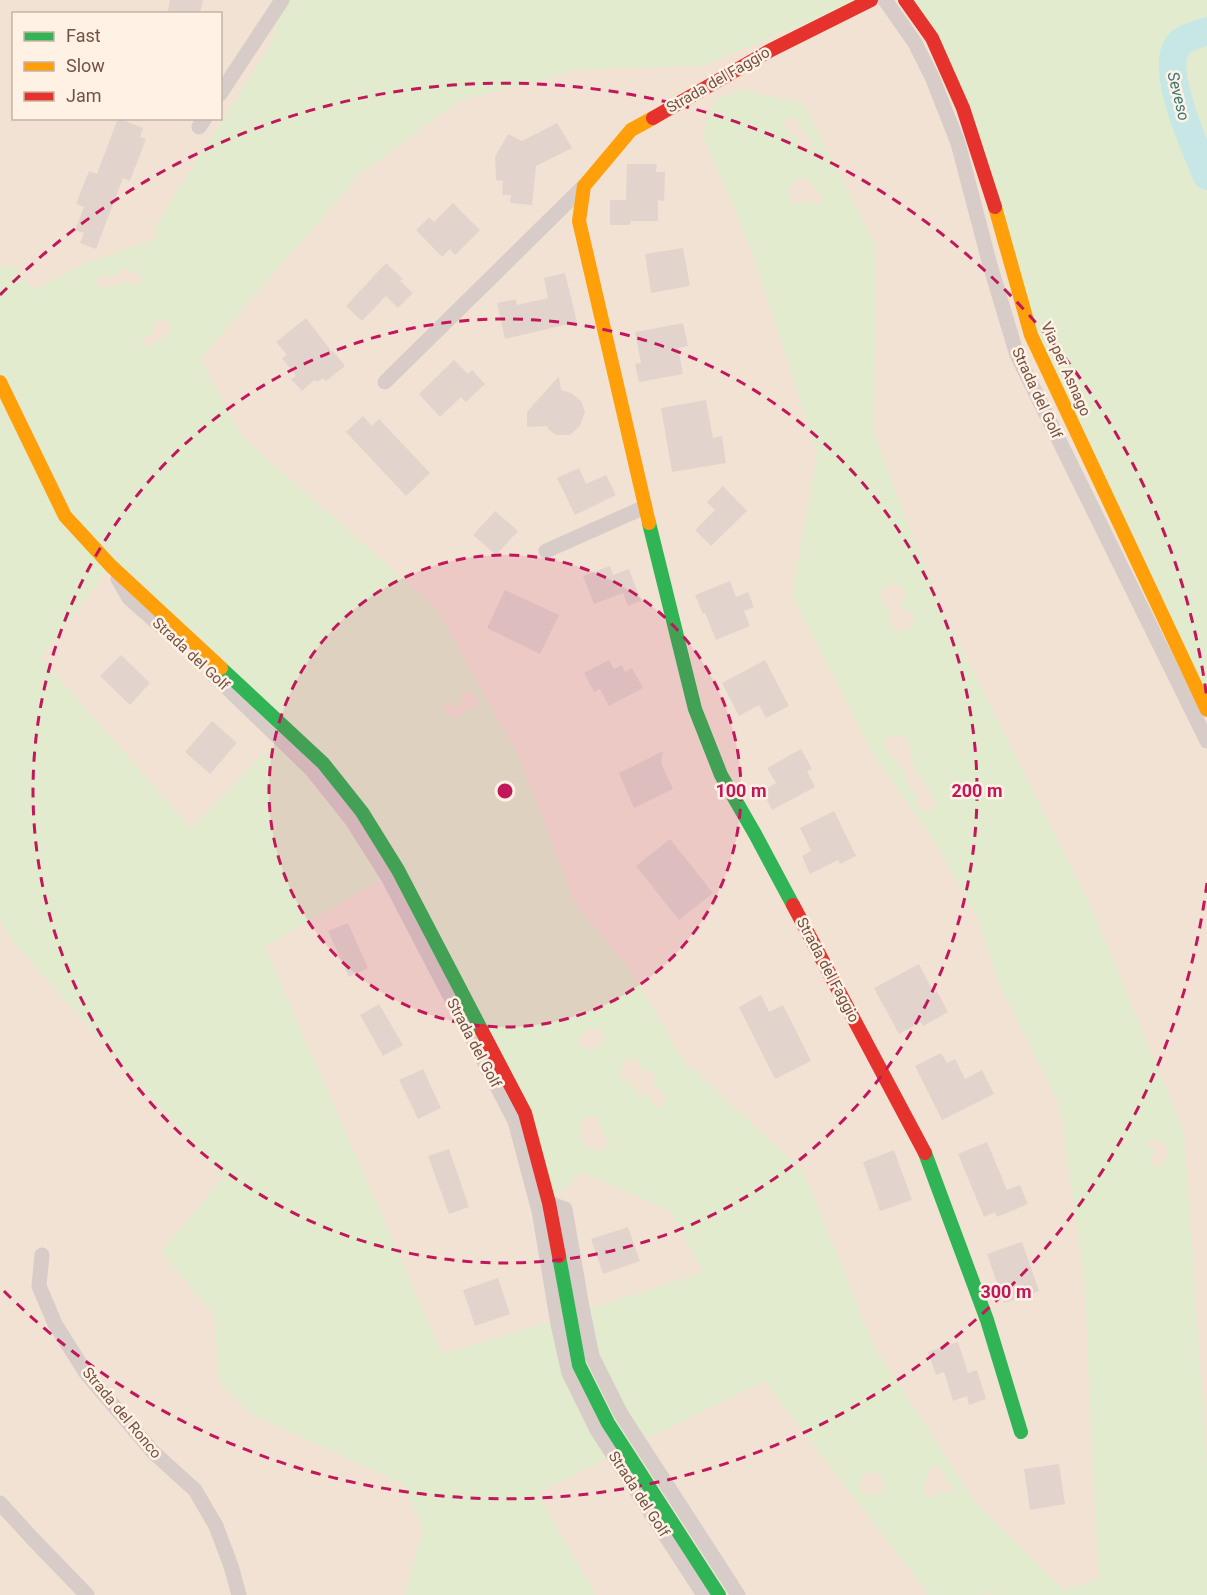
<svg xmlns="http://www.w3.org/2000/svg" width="1207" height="1595" viewBox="0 0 1207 1595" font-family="Roboto,sans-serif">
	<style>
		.residential { fill: #f2e2d4; fill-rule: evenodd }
		.green { fill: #e3ebce; fill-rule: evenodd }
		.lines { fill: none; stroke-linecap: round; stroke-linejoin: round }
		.river { stroke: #c6e7e6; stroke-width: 28 }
		.building { fill: #e2d4cc }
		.street { stroke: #d7ccc8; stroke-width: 15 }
		.fast { stroke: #30b455; stroke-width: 14 }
		.slow { stroke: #ff9f0a; stroke-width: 14 }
		.jam { stroke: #e5322d; stroke-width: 14 }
		.ring { fill: none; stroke: #c2185b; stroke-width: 3; stroke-dasharray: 10 8 }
		.labels { text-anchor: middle; stroke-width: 5; stroke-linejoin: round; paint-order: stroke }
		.street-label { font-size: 15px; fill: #735146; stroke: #fff2e4 }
		.water-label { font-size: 16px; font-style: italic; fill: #3a767a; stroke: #fff2e4 }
		.centre { fill: #c2185b; stroke: #fff2e4; stroke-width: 3 }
		.ring-label { font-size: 18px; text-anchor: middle; font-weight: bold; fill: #c2185b; stroke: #fff2e4; stroke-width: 5; stroke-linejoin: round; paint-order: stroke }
	</style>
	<rect width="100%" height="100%" fill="#f6ede5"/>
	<path class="residential" d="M0,0H912L1207,678V1595H0ZM14,14H220V118H14Z"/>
	<path class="green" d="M283,0H863L702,66L583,69L459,101L360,174L200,359L242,436L435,607L519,756L575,903L630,969L682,1059L804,1172L873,1344L976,1503L1063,1589L1099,1579L1091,1438L1085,1288L1060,1106L997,980L979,920L932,838L873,754L792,595L817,454L754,256L702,134L714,100L742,90L803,103L876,246L874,433L937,599L1093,911L1184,1132L1207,1464V1595H994L991,1593L984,1595H929L764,1381L537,1493L596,1595H405L423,1529L403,1484L253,1415L220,1384L214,1315L161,1252L223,1177L13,942L0,920V267H16L33,290L88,262L158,238L155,226L270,45ZM787,118H794L799,122C801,132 809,135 813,144L810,149L801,148L795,136L787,131L784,123ZM805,178L818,191L824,200L820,203C811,202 802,204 792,203C787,195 789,189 794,181ZM124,267L141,277L140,285H134L128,281C120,285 111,285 103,289L97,286V280L101,275L114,276ZM162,320L169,321L171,330C167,336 165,338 158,339L153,346L149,347L142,343L143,336L150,337L156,322ZM111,566L288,729L191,828L41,658ZM894,583L902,587L905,595L900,604L903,609L914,614L913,626L907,630L896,631L888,623L891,610C883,604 879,601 881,590ZM468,692L474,695L477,702L476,707L468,709L460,717H452L443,709L445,705L450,703L454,708L458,707L462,701L463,694ZM893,736H903L910,743L912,763L917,775L928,786L936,805L932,810H923L917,806L918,795L912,791L906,781L905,772L897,763L890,753L885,749V739ZM398,870L549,1203L582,1172L670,1211L703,1272L569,1316L442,1354L265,947ZM601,1028L605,1038L602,1045L589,1050L577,1045L582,1032L591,1029ZM627,1059H636L643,1069L654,1074L656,1081L654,1087L660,1090L665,1097L664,1104L660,1108L654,1106L650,1095H639L633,1089L634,1085L632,1082L626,1081L621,1077V1066ZM590,1116H594L600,1120V1128L609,1142L606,1149L597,1151L586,1147L580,1135L582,1121ZM1155,1138C1165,1143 1169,1147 1167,1159L1160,1163L1156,1168L1151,1164V1158L1156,1152L1150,1147L1147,1140ZM935,1466L940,1468L946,1474L945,1478L950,1483L953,1491L948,1494L938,1491L934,1497H928L923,1492V1484L930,1479L926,1472ZM865,1473H877L884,1480V1489C876,1497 872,1496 862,1492L860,1482Z
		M905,0H1207V710L1031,335L963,108Z"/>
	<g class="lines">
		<path class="river" d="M1207,31C1199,34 1184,37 1178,45C1159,71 1196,149 1207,176"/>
	</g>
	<path class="building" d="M170,0H203L200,14H167Z
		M118,118L143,128L140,137L146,139L130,181L123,178L96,249L80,243L84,233L75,230L84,207L76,204L89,171L97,174Z
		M557,123L572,148L536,166L532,205L510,203L511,195H502L503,181L496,180L495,157L508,134L522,141Z
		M627,164H657L656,172H665L664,201L658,200V221H631L630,225H610V200H626Z
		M453,203L480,230L455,255L450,249L442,257L416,230L429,217L434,222Z
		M683,248L690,286L651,293L645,254Z
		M386,263L403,279L400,281L413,293L398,308L386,296L362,321L346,306Z
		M565,273L577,322L505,339L497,303L516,299L517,305L548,298L544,278Z
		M306,318L332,352L333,351L345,366L326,381L323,378L317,382L314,380L302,391L291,379L296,376L282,358L287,355L276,342Z
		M683,323L688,346L678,348L683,374L639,382L635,364L641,363L635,332Z
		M454,360L468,374L472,370L485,384L466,402L461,397L440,417L419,394Z
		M559,376L561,390L571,393L581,401L585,411L580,426L570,435H557L549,430L547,426L527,427V412Z
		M706,400L713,438L722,436L726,463L672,472L661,408Z
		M363,416L372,426L379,419L430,473L406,496L346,432Z
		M579,468L586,484L606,475L616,495L575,515L557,478Z
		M723,486L747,511L711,546L695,530L715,510L707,502Z
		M495,511L518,531L496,555L473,535Z
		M610,566L613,575L629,569L641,601L628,606L623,593L594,604L583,576Z
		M730,581L736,597L748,592L754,607L744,611L750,626L716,640L705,613L703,614L695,595Z
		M505,590L559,615L540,654L487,628Z
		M121,655L150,683L130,705L100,676Z
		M609,660L614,669L622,665L625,672L632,668L643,688L609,706L600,689L594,692L584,673Z
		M765,660L789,706L766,718L759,705L739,716L722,683Z
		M212,721L237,743L210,774L185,752Z
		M801,749L812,769L807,771L815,787L772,810L762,791L776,783L767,768Z
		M663,751L661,763L673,789L634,808L619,773Z
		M834,811L856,856L840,864L838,860L810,874L802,856L811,851L800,828Z
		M670,839L713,893L679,920L636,866Z
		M348,923L368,968L349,977L328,931Z
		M919,964L934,993L937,991L948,1012L923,1026L921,1022L899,1034L874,988Z
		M761,995L769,1012L783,1005L811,1061L775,1079L739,1007Z
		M379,1004L403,1045L383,1056L360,1015Z
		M941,1053L947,1063L955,1059L965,1079L982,1070L994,1094L942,1120L915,1066Z
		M423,1069L441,1108L418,1119L399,1080Z
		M987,1142L1007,1190L1020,1185L1028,1204L997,1217L995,1212L984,1217L958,1154Z
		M449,1149L469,1207L449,1214L428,1156Z
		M894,1150L912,1200L880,1211L863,1162Z
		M628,1227L640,1261L603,1274L591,1239Z
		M1022,1242L1039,1291L1004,1303L987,1254Z
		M498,1278L510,1314L475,1326L463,1290Z
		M958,1342L968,1373L977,1370L986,1399L969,1405L967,1396L953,1401L944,1372L936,1375L928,1352Z
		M1059,1464L1065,1504L1030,1510L1024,1469Z"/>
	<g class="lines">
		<path class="street" d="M885,0L915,43L932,77L958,143L990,265L1017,355L1207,741
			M220,94L282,0
			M199,127L205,118
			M385,382L584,186
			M546,551L645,507
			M118,579L129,598L162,627
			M213,674L312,770L351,819L388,877L515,1121L539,1211L558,1324L569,1373L597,1430L704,1595
			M549,1203L565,1209L582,1307L592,1356L621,1414L738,1595
			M42,1255L39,1286L55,1324L86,1373L153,1452L195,1490L216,1526L231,1566L239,1595
			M0,1503L31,1537L87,1595"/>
		<path class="fast" d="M649,523L695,709L721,775L755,834L793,905
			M221,668L323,763L362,812L398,870L482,1031
			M925,1153L987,1320L1021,1432
			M559,1256L579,1365L608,1423L719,1595"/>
		<path class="slow" d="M995,207L1031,335L1207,710
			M0,382L65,516L111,566L221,668
			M649,523L579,221L584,186L631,130L653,118"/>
		<path class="jam" d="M905,0L932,38L963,108L995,207
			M653,118L771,50L871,0
			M793,905L925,1153
			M482,1031L525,1113L549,1203L559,1256"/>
	</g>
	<circle cx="505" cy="791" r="236" fill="#c2185b" fill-opacity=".12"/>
	<g class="ring">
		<circle cx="505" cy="791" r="236"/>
		<circle cx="505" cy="791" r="472"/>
		<path d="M1207 883A708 708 0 0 1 0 1287M0 295A708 708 0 0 1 1207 699"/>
	</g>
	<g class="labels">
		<g class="street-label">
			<text transform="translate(718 80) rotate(-30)" y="5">Strada del Faggio</text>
			<text transform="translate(1066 369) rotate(66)" y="5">Via per Asnago</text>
			<text transform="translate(1037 393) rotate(65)" y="5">Strada del Golf</text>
			<text transform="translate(191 654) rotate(43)" y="5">Strada del Golf</text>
			<text transform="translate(828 970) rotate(62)" y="5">Strada del Faggio</text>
			<text transform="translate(474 1043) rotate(62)" y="5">Strada del Golf</text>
			<text transform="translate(122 1413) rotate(50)" y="5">Strada del Ronco</text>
			<text transform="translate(639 1494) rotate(57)" y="5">Strada del Golf</text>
		</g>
		<g class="water-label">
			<text transform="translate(1179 96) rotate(76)" y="6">Seveso</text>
		</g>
	</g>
	<circle cx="505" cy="791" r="9" class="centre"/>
	<g class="ring-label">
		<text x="741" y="797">100 m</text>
		<text x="977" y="797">200 m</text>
		<text x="1006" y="1298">300 m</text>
	</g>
	<rect x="12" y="12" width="210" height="108" fill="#fff2e4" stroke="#c7b2a5" stroke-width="1.5"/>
	<rect x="24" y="32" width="30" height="9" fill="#30b455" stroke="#c7b2a5" stroke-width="1.5"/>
	<text x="66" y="42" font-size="18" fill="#735146">Fast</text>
	<rect x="24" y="62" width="30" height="9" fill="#ff9f0a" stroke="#c7b2a5" stroke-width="1.5"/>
	<text x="66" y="72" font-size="18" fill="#735146">Slow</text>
	<rect x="24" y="92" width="30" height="9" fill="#e5322d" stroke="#c7b2a5" stroke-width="1.5"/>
	<text x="66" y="102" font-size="18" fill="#735146">Jam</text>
</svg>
